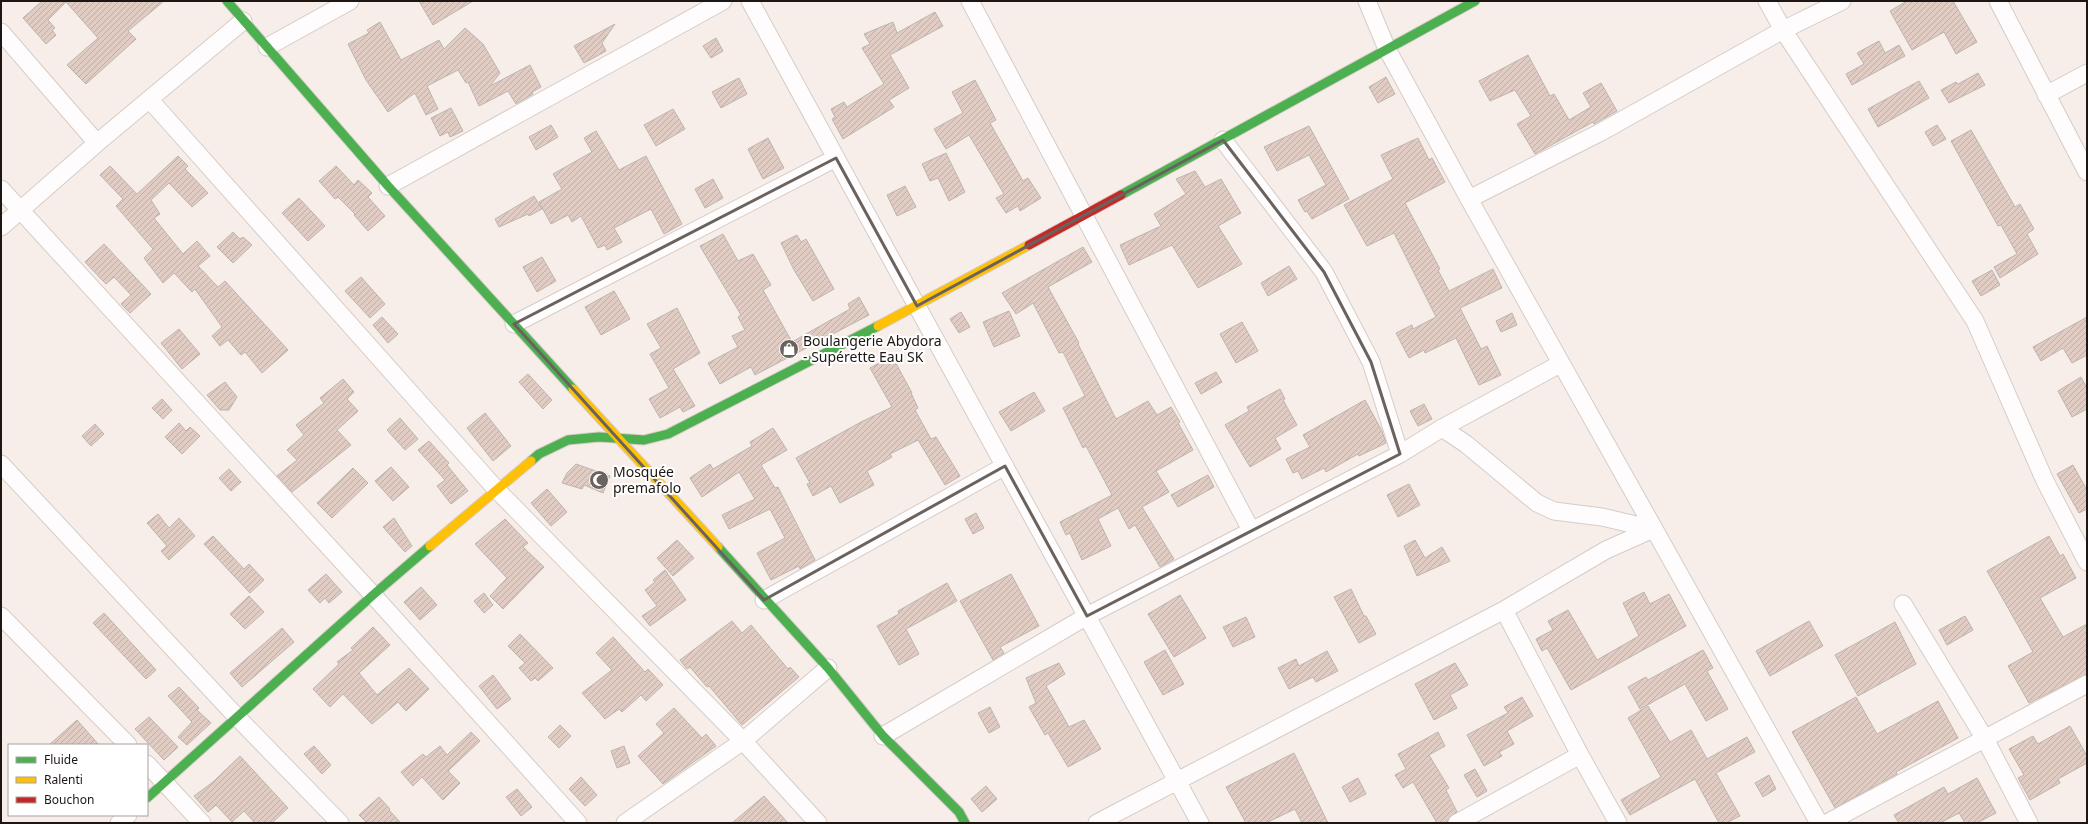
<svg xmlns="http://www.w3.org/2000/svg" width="2088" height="824" viewBox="0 0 2088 824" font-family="'Noto Sans',sans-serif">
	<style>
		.building { fill: url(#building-hatch); stroke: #bdb4b0 }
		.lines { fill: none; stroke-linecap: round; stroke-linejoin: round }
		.street-casing { stroke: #d5ccc7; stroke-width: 19 }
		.fast-casing { stroke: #d5ccc7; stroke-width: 11 }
		.slow-casing { stroke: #d5ccc7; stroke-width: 11 }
		.jam-casing { stroke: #d5ccc7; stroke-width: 11 }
		.street { stroke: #fefcfc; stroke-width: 17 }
		.fast { stroke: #4caf50; stroke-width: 9 }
		.slow { stroke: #ffc107; stroke-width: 9 }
		.jam { stroke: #c62828; stroke-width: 9 }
		.marked { fill: none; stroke: #6a625e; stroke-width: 3; stroke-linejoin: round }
		.labels { text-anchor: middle; stroke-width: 4; stroke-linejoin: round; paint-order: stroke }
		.poi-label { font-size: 14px; fill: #1e1613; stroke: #fff; text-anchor: start }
	</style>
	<defs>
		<pattern id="building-hatch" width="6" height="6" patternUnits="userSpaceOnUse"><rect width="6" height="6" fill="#e0ccc3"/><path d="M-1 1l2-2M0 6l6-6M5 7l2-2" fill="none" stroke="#c0aea7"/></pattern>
	</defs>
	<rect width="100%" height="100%" fill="#f8eee9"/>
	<path class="building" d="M42,1H164L128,31L136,39L86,84L67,65L98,38L66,2L48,20L55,28L52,30L56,35L46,44L23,18Z
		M419,1H473L433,25Z
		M1907,1H1953L1977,42L1956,54L1944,32L1912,50L1890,11Z
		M935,12L943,26L890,55L909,88L889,100L894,107L843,139L832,119L835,117L831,109L844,102L847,107L884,84L862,48L870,44L864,34L893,22L897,33Z
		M380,22L401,60L439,40L444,49L465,28L483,44L500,73L490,86L530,65L541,87L532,92L533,94L516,104L508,91L479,106L468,82L466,83L458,70L427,86L438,109L426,115L415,93L388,112L366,80L348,44L369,33L367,30Z
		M615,24L602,43L606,51L584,63L574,46Z
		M716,38L723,51L711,58L703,46Z
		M1879,41L1885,53L1899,45L1905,56L1852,85L1846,74L1864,64L1857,53Z
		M1528,55L1550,96L1554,94L1569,120L1591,107L1583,93L1601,83L1617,111L1594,124L1593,122L1535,154L1517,124L1531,116L1515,90L1490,101L1479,81Z
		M1978,73L1985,85L1949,103L1941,90L1956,82L1958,84Z
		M1386,77L1395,94L1378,103L1369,87Z
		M739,78L747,94L721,108L712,92Z
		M975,80L996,120L990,123L1023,181L1028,178L1041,198L1020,211L1018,206L1006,213L996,198L1004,194L969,135L946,149L934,129L963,113L952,92Z
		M1919,81L1929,98L1878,127L1868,109Z
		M451,108L463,131L450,137L448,132L440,136L431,118Z
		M673,109L685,129L656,146L644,125Z
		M551,125L558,137L536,150L529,137Z
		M1937,125L1946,139L1933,146L1925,132Z
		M1309,126L1349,199L1312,219L1307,211L1305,212L1298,200L1326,185L1309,155L1277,171L1264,147Z
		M1971,130L2015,207L2020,204L2034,229L2027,234L2038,254L2000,278L1994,267L2017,254L2001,225L1998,226L1951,141Z
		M596,131L619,170L646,156L682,224L664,234L651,209L614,228L622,242L607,250L605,245L598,248L581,216L572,222L568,215L551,224L539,202L562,189L553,174L592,152L584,138Z
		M768,138L784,168L763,179L748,149Z
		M1418,138L1429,160L1432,158L1445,182L1405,203L1440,269L1438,270L1449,291L1493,269L1502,288L1460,308L1481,349L1487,346L1501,375L1479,385L1456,338L1425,353L1424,350L1409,358L1396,333L1412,325L1413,329L1436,317L1394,233L1367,246L1344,205L1393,179L1381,155Z
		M946,153L965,192L949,201L938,178L930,181L922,164Z
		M178,156L188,166L185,169L208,193L192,207L169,183L151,200L160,214L154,218L183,254L197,241L210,256L198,266L218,287L225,281L288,350L262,373L245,352L241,355L228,340L220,346L212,336L222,327L195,289L192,292L174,273L163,283L144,258L153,249L116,206L123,199L100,175L110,166L137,194Z
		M336,166L354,185L358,180L372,193L368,197L385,216L368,231L354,215L355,214L338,197L335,199L319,181Z
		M1195,171L1205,187L1221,179L1241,213L1218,226L1242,264L1198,288L1172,245L1129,265L1120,245L1161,226L1154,214L1186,194L1176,179Z
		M713,179L723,198L705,208L695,189Z
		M905,186L916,207L897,216L887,195Z
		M534,196L542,209L529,216L528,214L499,227L495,219Z
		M299,198L325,226L308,241L282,213Z
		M233,232L240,239L243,237L252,245L233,263L217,247Z
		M723,234L738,261L753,254L771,285L763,290L792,342L850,309L848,304L859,297L869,315L755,375L751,367L720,384L708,363L738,347L732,336L745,330L738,317L741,315L700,246Z
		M797,235L801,242L806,239L834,289L813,301L794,270L781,243Z
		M104,244L151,294L130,313L121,304L131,295L114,277L106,284L85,262Z
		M1083,247L1092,262L1048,287L1079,343L1078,344L1116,419L1148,401L1157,415L1171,407L1180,422L1178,423L1193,450L1156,471L1169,492L1142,507L1174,559L1160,567L1135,525L1129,529L1118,508L1098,519L1111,546L1082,560L1070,533L1066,535L1060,522L1112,495L1086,446L1083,448L1063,408L1085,396L1063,352L1059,353L1033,303L1016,314L1002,293Z
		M542,257L556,281L537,292L523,267Z
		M1289,266L1297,279L1268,296L1261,283Z
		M1992,270L2000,285L1981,296L1972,281Z
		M361,277L385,304L370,318L345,291Z
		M614,291L630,319L601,335L585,307Z
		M677,308L700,353L673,369L695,406L683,412L680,407L660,418L649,399L669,388L650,354L661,348L647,324Z
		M1009,311L1020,336L994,347L983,322Z
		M961,312L970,327L959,333L950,319Z
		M1512,313L1517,325L1501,332L1496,321Z
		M382,317L398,334L388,343L373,325Z
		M2087,317V355L2072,363L2063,348L2041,361L2033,347Z
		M1242,322L1258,351L1236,363L1220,334Z
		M179,329L200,354L182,369L161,343Z
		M892,356L912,393H911L918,408L915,410L931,439L936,437L960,476L945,485L918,440L890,454L892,457L867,471L874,485L840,503L831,486L813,496L807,484L810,483L796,458L861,422L892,407L870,368Z
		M1216,372L1222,382L1201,394L1195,383Z
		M528,374L552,400L543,409L519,382Z
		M2081,377L2087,388V409L2072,417L2058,391Z
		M343,379L354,392L347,399L358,411L337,430L351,445L292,492L277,476L297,460L287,450L304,435L296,425L324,403L320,398Z
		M225,382L237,397L229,410H220L207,395Z
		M1280,389L1285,399L1283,400L1297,425L1275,438L1281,449L1250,467L1225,425L1249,411L1247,407Z
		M1034,392L1045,411L1011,431L999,412Z
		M162,399L172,410L163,419L152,408Z
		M1365,400L1382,431L1386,443L1359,456L1358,454L1326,472L1324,468L1302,479L1298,471L1293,473L1286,459L1310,447L1303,435Z
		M1424,404L1432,419L1418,426L1410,411Z
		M485,413L511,446L493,461L467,428Z
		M400,418L418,439L405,450L387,430Z
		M179,423L186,431L190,427L200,436L182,454L165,437Z
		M95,424L104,434L91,446L82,436Z
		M773,428L787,450L761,465L775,488L778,487L815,560L800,569L799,566L771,580L757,553L785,538L770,509L729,529L722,515L755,499L739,472L702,497L690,478L710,464L713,469L752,446L750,442Z
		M429,441L449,463L447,465L468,491L451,504L437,486L445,480L418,450Z
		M576,464L610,476L603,493L584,485L582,489L562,483L567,473Z
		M2073,465L2087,490V509L2079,513L2057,474Z
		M391,467L409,487L393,501L375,481Z
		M353,468L368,483L332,518L317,503Z
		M229,469L241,482L231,491L219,478Z
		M1208,475L1214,487L1178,507L1171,495Z
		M1409,484L1420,505L1398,517L1387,495Z
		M547,489L567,512L551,526L531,503Z
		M976,513L984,528L973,534L965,519Z
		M158,514L169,528L179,518L195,536L169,560L161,551L167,546L147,523Z
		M394,518L412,546L405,552L383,527Z
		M505,519L528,543L523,547L544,567L503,609L490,596L507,578L475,544Z
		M213,536L244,569L249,564L264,580L250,593L204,544Z
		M2049,536L2060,556L2063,554L2076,578L2040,598L2063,637L2087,624V674L2029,703L2008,666L2033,652L1987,571Z
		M677,540L694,558L673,576L657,558Z
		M1415,540L1425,558L1442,547L1450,561L1417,576L1404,546Z
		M665,570L686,600L650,626L642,616L657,606L645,590L655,582L653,580Z
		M326,574L342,592L329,603L325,598L320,603L308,590Z
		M1011,574L1039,626L1000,647L1004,653L993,660L960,601Z
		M947,583L957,601L906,629L919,654L899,665L877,626L899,614L898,611Z
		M421,587L437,605L420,620L404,602Z
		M1351,589L1364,616H1366L1376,634L1359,643L1334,597Z
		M1644,592L1650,604L1669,594L1686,626L1571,690L1547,648L1542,651L1536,639L1553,630L1548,621L1568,610L1597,660L1639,636L1623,603Z
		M484,593L493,605L484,613L474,601Z
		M1180,595L1206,638L1174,657L1148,614Z
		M249,596L264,612L245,629L230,614Z
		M104,613L156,670L146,679L93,623Z
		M1965,616L1973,630L1947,645L1939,630Z
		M1246,617L1255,637L1233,647L1223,627Z
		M732,621L742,633L751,625L788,669L790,667L799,677L742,725L709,686L707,687L690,667L687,669L680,660Z
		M1809,621L1823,646L1770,676L1756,651Z
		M1895,622L1916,664L1858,696L1835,655Z
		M373,627L390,645L359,673L377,695L409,668L429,689L406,711L398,702L372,724L343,694L330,707L313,689L339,664L337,662L353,650L351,648Z
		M282,628L294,642L242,687L230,673Z
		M520,634L553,668L538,681L535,678L531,681L519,668L525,663L508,646Z
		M613,637L645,672L648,669L663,685L646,701L641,695L622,712L619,709L605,719L582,693L612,670L596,653Z
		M1165,650L1184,684L1163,695L1144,662Z
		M1703,650L1713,668L1707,671L1728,709L1706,721L1685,684L1640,709L1628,687L1646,677L1648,680Z
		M1327,651L1338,671L1316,682L1313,677L1289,689L1278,668L1296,659L1299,666Z
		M1059,663L1065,674L1046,686L1069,727L1084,720L1101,749L1068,767L1048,733L1045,735L1029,707L1036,703L1026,678Z
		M1455,663L1468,685L1450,695L1457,708L1434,720L1415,684Z
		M493,675L511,699L497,709L479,686Z
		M179,687L199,708L197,710L211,723L187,745L178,737L192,722L168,696Z
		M1522,697L1533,716L1507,731L1514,744L1499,752L1502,756L1484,766L1467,735L1508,713L1504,707Z
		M1856,697L1877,734L1938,701L1958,738L1896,772L1897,774L1835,808L1792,732Z
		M1648,706L1670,742L1691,730L1707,759L1747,737L1755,752L1716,773L1740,816L1726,823H1719L1695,779L1630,815L1621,800L1661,777L1628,718Z
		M990,707L1000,727L989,733L978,713Z
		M674,708L702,738L706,734L716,746L663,784L638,756L664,733L656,724Z
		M149,717L178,747L164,760L135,729Z
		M77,720L99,745H49Z
		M560,725L571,736L559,748L548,737Z
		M2070,726L2087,756V763L2058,779L2060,783L2030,800L2018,778L2024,775L2009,749L2033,736L2038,744Z
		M471,732L480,741L448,771L460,783L443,800L422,777L413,786L401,772L423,754L426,757L440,746L447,755Z
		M1438,732L1445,746L1429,755L1449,788L1446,790L1457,812L1449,818L1447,823H1437L1413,782L1403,788L1395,775L1406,769L1398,754Z
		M314,746L331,765L322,774L304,754Z
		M624,746L630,763L617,768L611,751Z
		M1294,753L1328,823H1302L1295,809L1266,823H1246L1226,787Z
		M240,756L288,808L272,823H255L244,811L232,822L216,805L208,812L194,796L213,782Z
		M1475,769L1487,791L1477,797L1464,775Z
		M1769,775L1776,789L1763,797L1755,783Z
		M581,777L597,795L585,806L569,789Z
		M1358,778L1366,794L1350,802L1342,787Z
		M1977,778L1996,813L1977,823H1965L1959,813L1940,823H1899L1894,815L1944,787L1948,794Z
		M986,786L997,799L982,812L971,799Z
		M517,789L532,807L521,816L506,797Z
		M764,796L788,823H732Z
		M379,797L390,809L389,810L401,823H367L359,815Z"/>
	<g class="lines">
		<defs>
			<path id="street" d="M750,1L1200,823
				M970,1L1251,530
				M1367,1L1387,49L1469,199L1819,823
				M1767,1L1783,30L1975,321L2045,481L2087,562
				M1998,1L2087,172
				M1,32L97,143
				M267,47L350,1
				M2046,95L2087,73
				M150,100L496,489L743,741L818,823
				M1223,140L1324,272L1371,362L1400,454
				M388,186L723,1
				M1,189L373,595L578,823
				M1469,199L1601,132L1783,30L1842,1
				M1,227L97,143L243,21
				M514,324L836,158
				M1442,428L1466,444L1537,503L1554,511L1602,517L1653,529
				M1,464L236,716L340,823
				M764,600L1005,466
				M1903,604L1985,739L2029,823
				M1504,610L1580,755L1618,823
				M1,616L128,745
				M883,736L1087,616L1400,454L1442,428L1560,364
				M147,764L202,823
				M119,823L128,815
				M625,823L743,741L828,668
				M1097,823L1504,610L1606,550L1653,529
				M1457,823L1580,755
				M1827,823L2087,684"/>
			<path id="fast" d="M227,1L388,186L573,389
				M1121,195L1475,1
				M531,461L539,454L568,440L599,437L644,440L668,434L878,326
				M718,547L828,668L883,736L959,812L965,823
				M147,798L373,595L430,546"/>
			<path id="slow" d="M878,326L1029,245
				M573,389L718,547
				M430,546L531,461"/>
			<path id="jam" d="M1029,245L1121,195"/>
		</defs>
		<use href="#street" class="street-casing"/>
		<use href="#fast" class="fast-casing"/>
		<use href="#slow" class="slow-casing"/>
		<use href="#jam" class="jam-casing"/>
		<use href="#street" class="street"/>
		<use href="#fast" class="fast"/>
		<use href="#slow" class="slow"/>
		<use href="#jam" class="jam"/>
	</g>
	<path class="marked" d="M1223,140L1324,272L1371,362L1400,454L1087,616L1005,466L764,600L514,324L836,158L917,306Z"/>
	<defs>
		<symbol id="shop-disc" viewBox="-11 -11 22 22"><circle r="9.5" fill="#6a625e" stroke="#fff"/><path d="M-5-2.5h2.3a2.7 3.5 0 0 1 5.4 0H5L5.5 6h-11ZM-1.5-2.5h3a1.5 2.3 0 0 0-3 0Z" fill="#fff"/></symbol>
		<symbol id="mosque-disc" viewBox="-11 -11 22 22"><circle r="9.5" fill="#6a625e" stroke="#fff"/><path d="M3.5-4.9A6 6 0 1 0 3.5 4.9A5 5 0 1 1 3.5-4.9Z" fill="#fff"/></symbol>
	</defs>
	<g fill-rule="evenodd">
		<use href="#shop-disc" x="778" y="338" width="22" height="22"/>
		<use href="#mosque-disc" x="588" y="469" width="22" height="22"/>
	</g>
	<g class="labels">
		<g class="poi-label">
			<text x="803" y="346">Boulangerie Abydora<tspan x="803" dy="16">- Supérette Eau SK</tspan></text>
			<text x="613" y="477">Mosquée<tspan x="613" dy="16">premafolo</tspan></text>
		</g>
	</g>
	<rect width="2088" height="824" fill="none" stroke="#1e1613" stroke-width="4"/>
	<rect x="8" y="744" width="140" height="72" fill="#ffffff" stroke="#a5a2a1"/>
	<rect x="16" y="757" width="20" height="6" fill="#4caf50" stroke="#a5a2a1"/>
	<text x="44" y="764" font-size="12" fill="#1e1613">Fluide</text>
	<rect x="16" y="777" width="20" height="6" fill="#ffc107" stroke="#a5a2a1"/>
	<text x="44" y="784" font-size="12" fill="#1e1613">Ralenti</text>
	<rect x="16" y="797" width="20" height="6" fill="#c62828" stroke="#a5a2a1"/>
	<text x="44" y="804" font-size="12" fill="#1e1613">Bouchon</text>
</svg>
